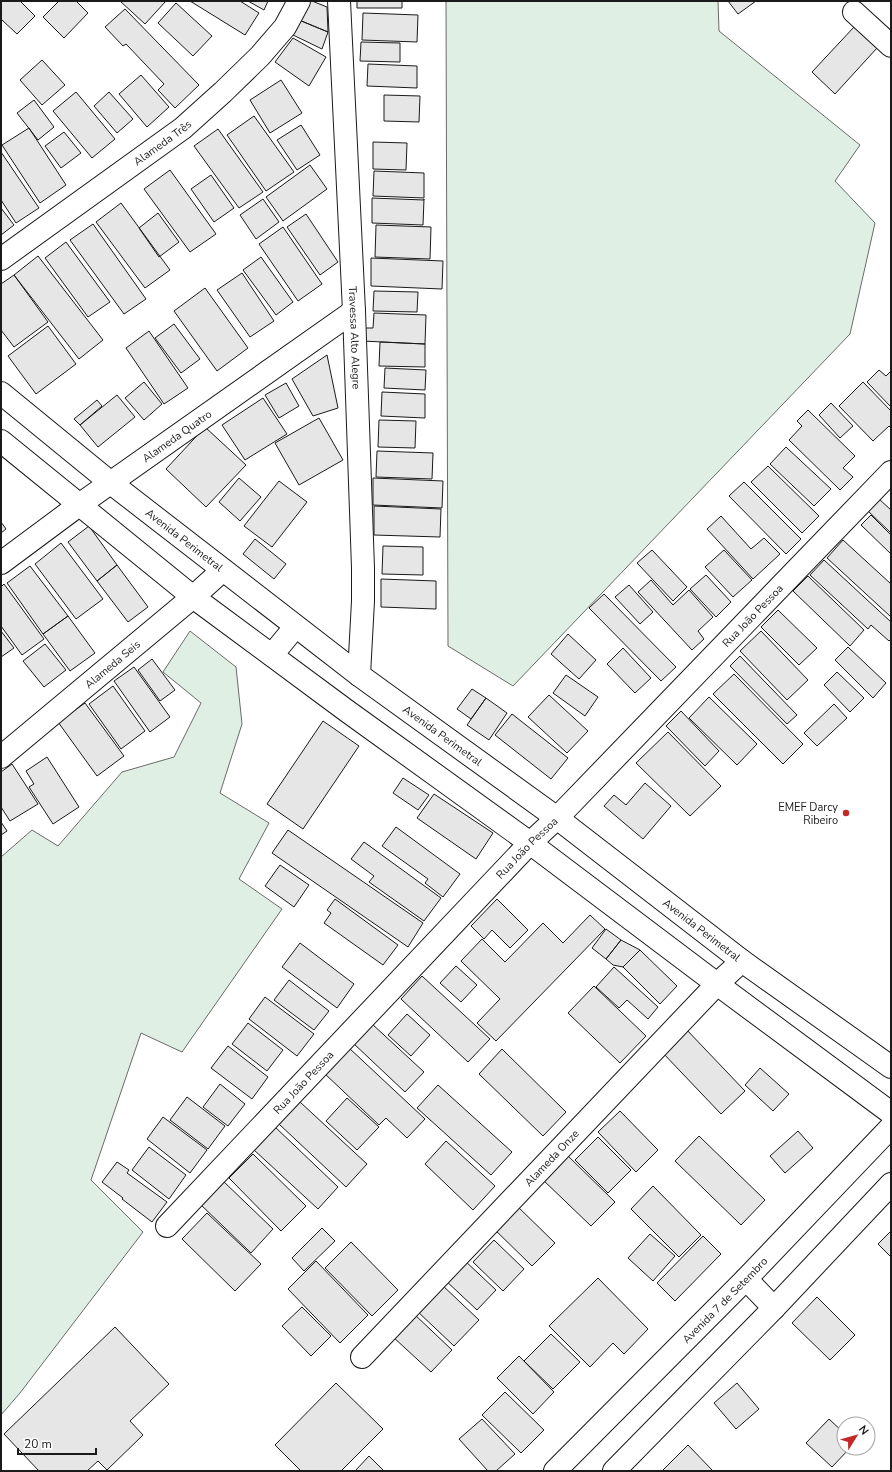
<svg xmlns="http://www.w3.org/2000/svg" width="892" height="1472" viewBox="0 0 892 1472" font-family="'Nunito Sans',sans-serif">
	<style>
		.green { fill: #e0efe3; stroke: #6a6a6a }
		.building { fill: #e6e6e6; stroke: #1a1a1a }
		.lines { fill: none; stroke-linecap: round; stroke-linejoin: round }
		.minor-casing { stroke: #1a1a1a; stroke-width: 24 }
		.minor { stroke: #fff; stroke-width: 22 }
		.poi-dot { fill: #c62828; stroke: #fff; stroke-width: 1.5 }
		.labels { text-anchor: middle; stroke-width: 3; stroke-linejoin: round; paint-order: stroke }
		.street-label { font-size: 11px; fill: #1a1a1a; stroke: #fff }
		.poi-label { font-size: 11px; fill: #1a1a1a; stroke: #fff; text-anchor: end }
	</style>
	<rect width="100%" height="100%" fill="#fff"/>
	<path class="green" d="M446,1H718L719,31L860,145L835,181L875,223L850,334L513,686L448,646Z
		M190,631L236,667L242,724L220,793L269,823L239,879L282,909L182,1052L141,1033L91,1180L143,1232L20,1393L1,1415V857L32,830L58,846L122,772L174,757L201,703L163,672Z"/>
	<path class="building" d="M1,1H20L35,16L17,34L1,19Z
		M59,1H76L88,13L64,38L43,17Z
		M120,1H166L145,24Z
		M190,1H240L259,13L245,35Z
		M248,1H268L264,10Z
		M308,1H312L327,7L328,32L299,20Z
		M357,1H402V8H357Z
		M728,1H756L738,14Z
		M176,3L212,36L193,56L158,23Z
		M125,9L199,85L175,108L158,90L164,84L126,44L123,46L105,27Z
		M363,13L418,15L417,42L362,40Z
		M299,20L328,32L322,49L293,35Z
		M854,27L877,48L835,94L812,72Z
		M293,38L326,57L309,86L275,62Z
		M361,42L400,43V62L360,61Z
		M42,60L65,85L42,105L20,80Z
		M368,64L417,66V88L367,86Z
		M141,75L169,107L147,127L119,94Z
		M281,80L302,113L270,133L250,100Z
		M76,92L115,139L92,158L53,111Z
		M109,92L133,119L117,133L94,106Z
		M384,95L420,96L419,122L384,121Z
		M34,100L54,127L38,140L17,113Z
		M254,116L294,172L266,191L227,135Z
		M301,125L320,155L297,170L277,140Z
		M29,128L66,185L40,203L2,145Z
		M218,129L263,192L239,208L194,146Z
		M64,132L81,153L61,168L45,146Z
		M373,142L407,143L406,170L373,169Z
		M1,152L39,208L16,223L1,200Z
		M310,165L327,189L283,221L266,197Z
		M170,170L216,234L190,252L144,189Z
		M374,171L424,173V198L373,196Z
		M211,175L234,208L214,222L191,189Z
		M372,198L424,200V199L423,225L372,223Z
		M263,199L279,222L256,239L240,215Z
		M121,203L170,270L145,288L96,222Z
		M1,208L14,225L1,235Z
		M158,213L179,242L159,257L139,228Z
		M306,214L338,262L320,275L287,227Z
		M93,224L146,299L124,314L70,240Z
		M376,225L431,227L430,259L375,257Z
		M283,227L322,284L298,301L259,244Z
		M66,242L110,302L88,317L45,258Z
		M38,256L103,340L79,359L14,275Z
		M261,257L293,302L276,315L243,270Z
		M371,258L443,261L442,289L371,286Z
		M242,273L274,321L250,337L217,290Z
		M14,275L48,322L14,347L1,330V284Z
		M205,288L248,348L217,371L174,311Z
		M374,291L418,292L417,312L373,311Z
		M374,313L426,315L425,344L362,341V328H373Z
		M174,324L200,359L181,373L155,338Z
		M48,326L76,364L36,394L8,356Z
		M149,331L188,388L164,404L126,348Z
		M380,342L425,344V367L379,366Z
		M327,355L338,408L313,416L292,379Z
		M385,368L426,370L425,390L384,388Z
		M879,370L886,376L891,371V407L867,382Z
		M144,382L162,404L144,420L125,398Z
		M863,382L891,411V428L889,426L873,441L839,406Z
		M286,383L299,406L279,418L265,395Z
		M382,392L425,394V418L381,416Z
		M117,395L135,417L98,447L80,425Z
		M263,398L287,434L245,460L222,425Z
		M97,400L102,406L80,425L74,419Z
		M831,403L853,426L840,438L819,415Z
		M808,410L855,456L843,468L853,477L840,490L789,440L802,426L797,421Z
		M319,418L343,460L299,485L275,443Z
		M379,420L416,421L415,448L378,447Z
		M205,427L246,465L206,507L166,469Z
		M786,447L831,489L814,506L770,464Z
		M377,451L433,453L432,479L376,477Z
		M768,466L819,516L802,533L751,482Z
		M239,478L261,497L240,521L219,502Z
		M373,478L443,481L442,508L373,505Z
		M279,481L307,502L272,547L244,526Z
		M744,482L801,539L786,554L729,496Z
		M879,499L891,510V533L868,511Z
		M374,506L441,509L440,537L374,535Z
		M871,515L891,535V554L861,525Z
		M721,516L751,549L764,538L780,554L753,579L707,529Z
		M1,522L6,529L1,533Z
		M89,526L117,565L97,581L68,542Z
		M255,539L286,564L274,579L243,554Z
		M843,540L891,584V617L827,558Z
		M61,543L103,599L76,619L35,564Z
		M383,546L423,547V575L382,574Z
		M652,550L687,587L673,601L637,563Z
		M724,550L752,580L733,597L705,567Z
		M824,560L891,622V639L889,641L871,625L868,629L810,575Z
		M117,565L148,607L128,622L97,581Z
		M30,566L68,616L43,634L7,583Z
		M706,575L731,602L716,617L690,589Z
		M808,576L864,630L850,646L793,591Z
		M381,579L436,581V609L381,607Z
		M651,580L673,605L689,590L713,617L698,631L704,639L692,650L638,592Z
		M4,584L44,639L22,655L1,626V587Z
		M629,585L653,612L640,624L615,597Z
		M604,594L676,667L661,681L589,608Z
		M778,610L817,648L799,665L761,627Z
		M68,616L95,653L70,671L43,634Z
		M1,631L14,648L1,657Z
		M761,631L808,680L787,700L740,651Z
		M568,634L596,660L579,679L551,654Z
		M45,644L66,670L44,687L23,661Z
		M848,647L886,683L873,698L835,660Z
		M623,648L651,678L635,693L607,664Z
		M740,656L797,715L787,724L730,666Z
		M152,659L175,690L160,701L138,670Z
		M134,667L170,717L150,732L114,681Z
		M837,672L864,698L850,712L824,685Z
		M734,674L803,744L783,764L713,694Z
		M566,675L598,697L585,716L553,693Z
		M113,686L145,731L121,749L89,704Z
		M472,689L486,698L471,719L457,709Z
		M549,695L588,731L567,753L528,717Z
		M709,697L757,744L737,765L689,718Z
		M486,698L507,713L489,740L467,725Z
		M85,703L124,756L97,776L58,722Z
		M834,704L847,718L817,746L804,733Z
		M681,711L719,751L705,766L666,726Z
		M512,714L568,758L551,779L495,735Z
		M323,721L359,746L303,829L267,804Z
		M668,732L721,786L690,816L636,763Z
		M47,757L79,807L53,824L29,787L34,784L26,771Z
		M12,764L38,804L10,821L1,807V772Z
		M403,778L429,795L418,810L393,793Z
		M645,783L671,806L643,839L604,806L614,795L626,805Z
		M434,794L493,833L476,859L417,818Z
		M1,822L7,831L1,835Z
		M396,827L460,874L443,897L425,883L428,879L382,846Z
		M288,830L423,923L408,947L272,853Z
		M364,842L441,898L424,921L369,882L374,876L351,859Z
		M280,865L309,885L294,907L265,886Z
		M335,899L398,945L383,965L324,923L331,913L327,910Z
		M497,899L528,930L510,948L492,930L484,939L471,926Z
		M590,915L605,929L496,1041L477,1023L500,999L461,961L482,939L505,962L543,923L563,943Z
		M606,929L621,940L606,959L592,948Z
		M621,940L640,950L623,967L613,965L606,959Z
		M300,943L354,984L337,1008L282,967Z
		M640,950L677,986L660,1004L623,967Z
		M456,966L477,985L461,1002L440,983Z
		M614,967L658,1007L648,1019L627,1000L619,1008L596,987Z
		M422,976L490,1039L468,1062L401,999Z
		M289,980L329,1011L314,1030L274,1000Z
		M594,986L646,1036L620,1063L568,1013Z
		M265,997L314,1034L297,1056L249,1019Z
		M407,1014L430,1035L411,1056L388,1035Z
		M248,1023L283,1050L267,1071L232,1044Z
		M371,1023L424,1072L405,1092L353,1043Z
		M685,1028L745,1091L721,1114L661,1051Z
		M228,1046L268,1077L252,1099L211,1068Z
		M348,1047L425,1119L407,1138L386,1118L379,1125L324,1073Z
		M502,1049L566,1112L543,1136L479,1074Z
		M760,1068L789,1094L773,1111L745,1085Z
		M220,1084L245,1104L228,1126L203,1107Z
		M438,1085L512,1152L491,1175L417,1108Z
		M187,1097L225,1126L208,1149L170,1120Z
		M347,1098L379,1127L357,1150L326,1121Z
		M300,1102L367,1164L346,1187L279,1124Z
		M620,1111L658,1150L636,1172L598,1132Z
		M163,1117L207,1150L190,1173L147,1139Z
		M274,1126L338,1187L318,1209L253,1149Z
		M798,1131L813,1148L785,1173L770,1156Z
		M699,1136L765,1200L741,1225L675,1161Z
		M598,1137L631,1170L608,1193L575,1160Z
		M446,1141L495,1186L473,1210L425,1164Z
		M149,1147L186,1175L169,1199L132,1170Z
		M565,1153L615,1202L591,1226L541,1178Z
		M253,1154L306,1206L281,1231L229,1178Z
		M117,1162L129,1170L127,1173L167,1202L152,1222L122,1199L123,1198L102,1182Z
		M221,1179L273,1229L251,1253L199,1203Z
		M653,1186L701,1235L679,1257L631,1209Z
		M514,1203L555,1243L532,1266L491,1226Z
		M207,1213L261,1264L235,1291L182,1239Z
		M322,1228L335,1241L304,1271L292,1258Z
		M891,1231V1257L878,1244Z
		M650,1234L675,1256L653,1281L628,1258Z
		M703,1236L721,1254L675,1301L657,1283Z
		M494,1240L524,1269L503,1291L473,1262Z
		M351,1242L398,1290L372,1316L325,1268Z
		M463,1259L496,1290L477,1310L444,1279Z
		M316,1261L368,1315L340,1343L288,1289Z
		M598,1278L648,1329L624,1354L613,1343L590,1367L549,1326Z
		M441,1284L479,1320L454,1346L416,1310Z
		M817,1297L855,1335L830,1360L792,1323Z
		M302,1307L331,1336L311,1356L282,1326Z
		M413,1313L452,1350L431,1372L392,1336Z
		M115,1327L169,1384L130,1421L143,1435L107,1470L98,1461L87,1471H39L4,1434Z
		M551,1334L580,1362L553,1389L524,1361Z
		M519,1356L554,1392L533,1414L497,1378Z
		M336,1383L383,1429L341,1471H301L275,1445Z
		M737,1383L759,1409L736,1429L714,1403Z
		M505,1392L544,1430L521,1453L482,1415Z
		M482,1419L515,1454L496,1471H488L459,1439Z
		M829,1419L844,1433V1448H850L832,1467L806,1443Z
		M688,1445L713,1471H664L663,1470Z
		M369,1456L384,1471H355Z"/>
	<g class="lines">
		<defs>
			<g id="minor">
				<path id="s1" d="M339,1L354,311L363,568V601L359,675"/>
				<path d="M854,12L891,46"/>
				<path id="s2" d="M1,259L183,128L223,92L260,56L285,27L299,1"/>
				<path id="s3" d="M1,393L111,483L359,675L557,818L742,961L891,1067"/>
				<path d="M1,441L193,597L347,711L530,843L717,984L891,1113"/>
				<path id="s4" d="M1,563L79,505L354,311"/>
				<path d="M272,655L295,627"/>
				<path id="s5" d="M1,757L193,597L223,570"/>
				<path id="s6" d="M167,1226L530,843L557,818L891,472"/>
				<path d="M746,1279L774,1308"/>
				<path id="s7" d="M362,1357L717,984L742,961"/>
				<path id="s8" d="M555,1471L746,1279L891,1127"/>
				<path d="M614,1471L774,1308L891,1184"/>
			</g>
		</defs>
		<use href="#minor" class="minor-casing"/>
		<use href="#minor" class="minor"/>
	</g>
	<circle class="poi-dot" cx="846" cy="813" r="4"/>
	<g class="labels">
		<g class="street-label">
			<text dy="4" stroke="none"><textPath href="#s2" startOffset="199">Alameda Três</textPath></text>
			<text dy="4" stroke="none"><textPath href="#s1" startOffset="337">Travessa Alto Alegre</textPath></text>
			<text dy="4" stroke="none"><textPath href="#s4" startOffset="217">Alameda Quatro</textPath></text>
			<text dy="4" stroke="none"><textPath href="#s3" startOffset="235">Avenida Perimetral</textPath></text>
			<text dy="4" stroke="none"><textPath href="#s6" startOffset="846">Rua João Pessoa</textPath></text>
			<text dy="4" stroke="none"><textPath href="#s5" startOffset="145">Alameda Seis</textPath></text>
			<text dy="4" stroke="none"><textPath href="#s3" startOffset="559">Avenida Perimetral</textPath></text>
			<text dy="4" stroke="none"><textPath href="#s6" startOffset="522">Rua João Pessoa</textPath></text>
			<text dy="4" stroke="none"><textPath href="#s3" startOffset="883">Avenida Perimetral</textPath></text>
			<text dy="4" stroke="none"><textPath href="#s6" startOffset="198">Rua João Pessoa</textPath></text>
			<text dy="4" stroke="none"><textPath href="#s7" startOffset="275">Alameda Onze</textPath></text>
			<text dy="4" stroke="none"><textPath href="#s8" startOffset="241">Avenida 7 de Setembro</textPath></text>
		</g>
		<g class="poi-label">
			<text x="838" y="811">EMEF Darcy<tspan x="838" dy="13">Ribeiro</tspan></text>
		</g>
	</g>
	<rect width="892" height="1472" fill="none" stroke="#1a1a1a" stroke-width="4"/>
	<g transform="translate(856 1436) rotate(53)"><circle r="19" fill="#ffffff" stroke="#a3a3a3"/>
	<path d="M0-3L7 15L0 10L-7 15Z" fill="#c62828"/>
	<text y="-6" font-size="11" font-weight="bold" text-anchor="middle" fill="#1a1a1a">N</text>
	</g>
	<path d="M18 1448v6h78v-6" fill="none" stroke="#1a1a1a" stroke-width="2"/>
	<text x="24" y="1448" font-size="12" fill="#1a1a1a" stroke="#ffffff" stroke-width="3" paint-order="stroke">20 m</text>
</svg>
